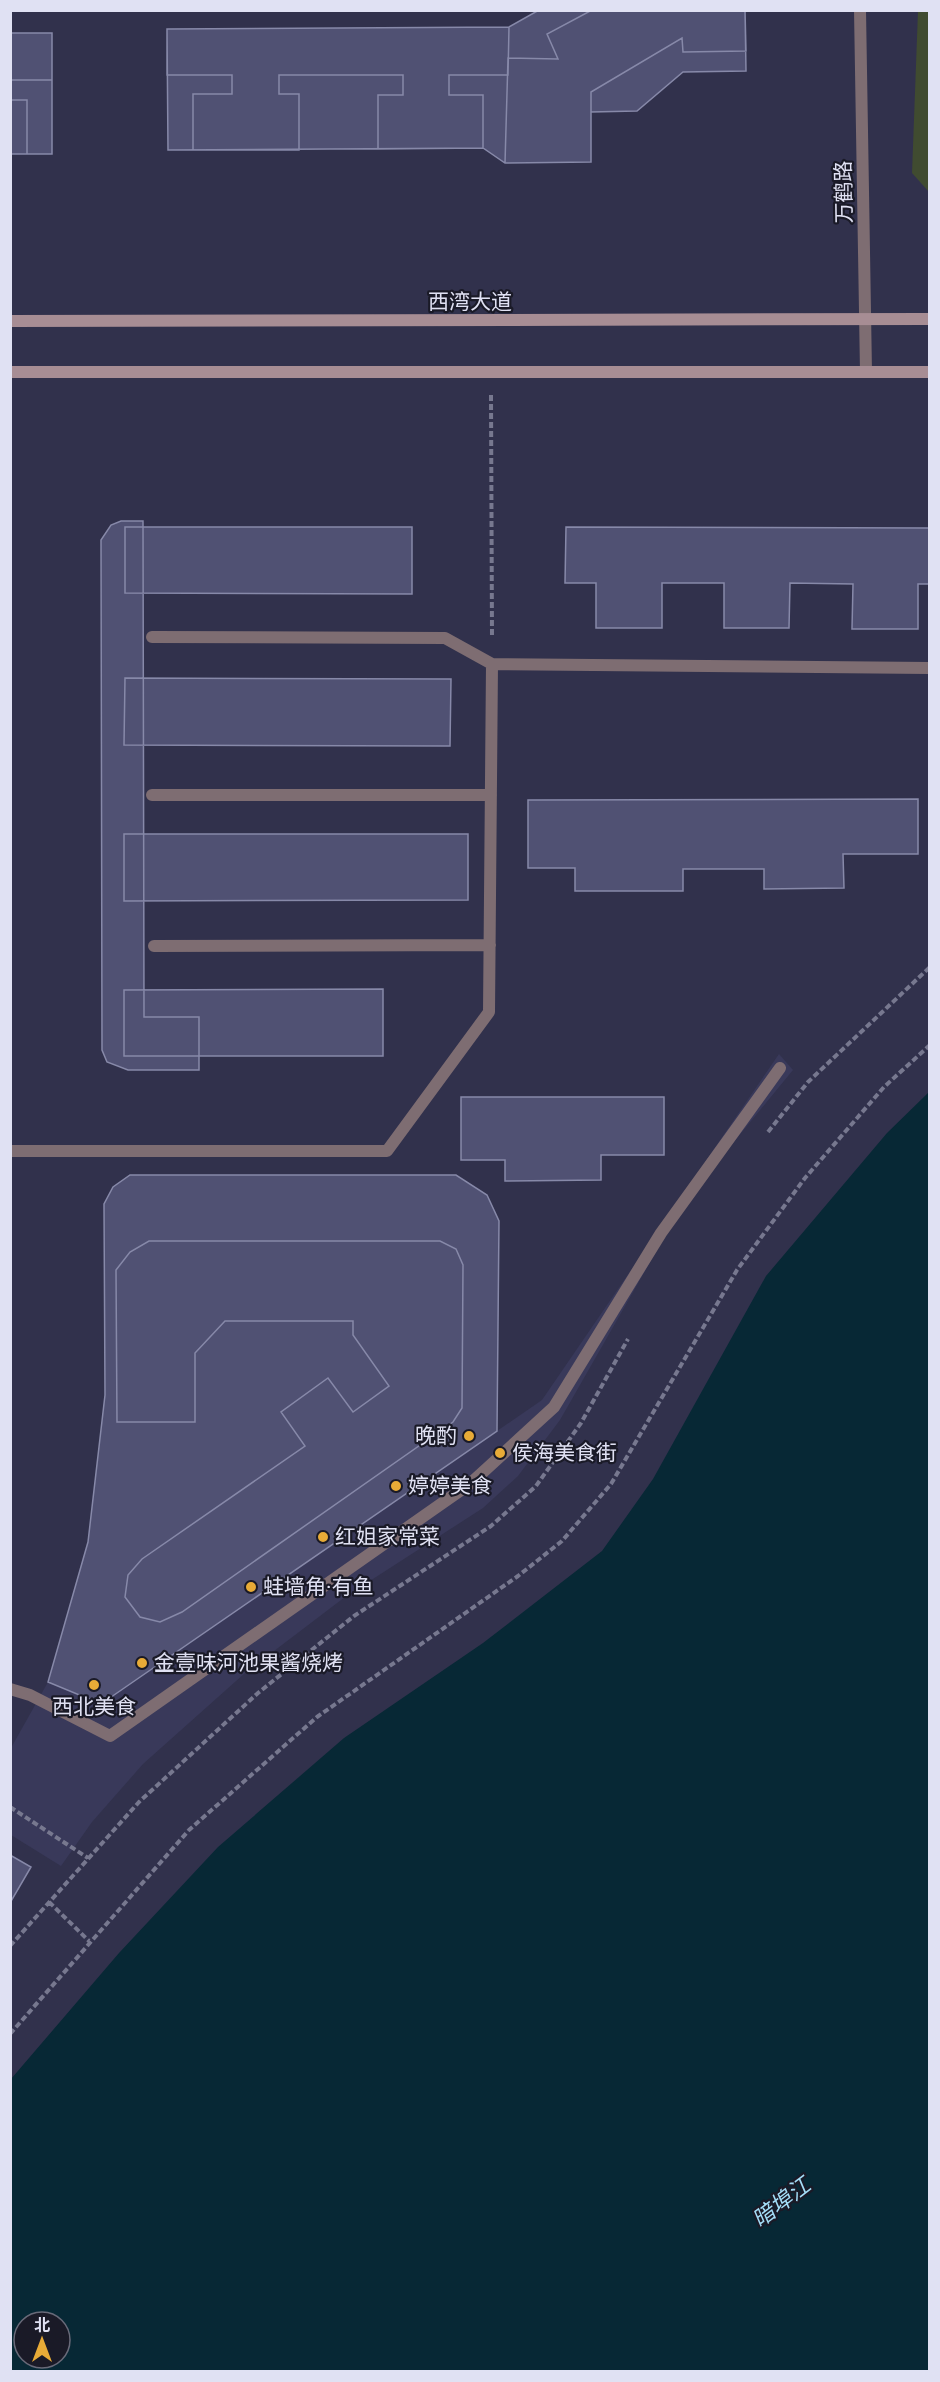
<svg xmlns="http://www.w3.org/2000/svg" width="940" height="2382" viewBox="0 0 940 2382" font-family="Roboto,'Noto Sans SC',sans-serif">
	<style>
		.built { fill: #39395a }
		.green { fill: #404b30 }
		.water { fill: #072835; fill-rule: evenodd }
		.building { fill: #505173; stroke: #8789a9; stroke-width: 1.5 }
		.lines { fill: none; stroke-linecap: round; stroke-linejoin: round }
		.path { stroke: #77788f; stroke-width: 4; stroke-dasharray: 6 3; stroke-linecap: butt }
		.lane { stroke: #7e6d72; stroke-width: 12 }
		.street { stroke: #7e6d72; stroke-width: 12 }
		.secondary { stroke: #a78d94; stroke-width: 12 }
		.poi-dot { fill: #e8ab37; stroke: #1a1a27; stroke-width: 2 }
		.labels { text-anchor: middle; stroke-width: 4.5; stroke-linejoin: round; paint-order: stroke }
		.street-label { font-size: 21px; fill: #e0e1f3; stroke: #1a1a27 }
		.poi-label { font-size: 21px; fill: #e0e1f3; stroke: #1a1a27; text-anchor: start }
		.water-label { font-size: 22px; font-style: italic; fill: #a4ddf7; stroke: #1a1a27 }
	</style>
	<rect width="100%" height="100%" fill="#31314c"/>
	<path class="built" d="M779,1054L793,1070L723,1155L665,1236L560,1420L518,1476L483,1508L345,1597L245,1673L143,1764L92,1822L61,1866L11,1835V1748L48,1682L101,1704L542,1400Z"/>
	<path class="green" d="M918,11H929V192L912,173Z"/>
	<path class="water" d="M929,1092V2371H11V2079L119,1953L218,1847L344,1738L483,1643L602,1551L653,1479L766,1276L887,1133ZM24,2322H60V2358H24Z"/>
	<path class="building" d="M539,10H745L746,71L683,72L637,111L591,112V162L505,163L483,148L168,150L167,29L509,27Z
		M592,10H745L746,51L683,52L682,38L591,92V162L505,163L508,58L558,59L547,34Z
		M509,27L508,75H449V95H483V148L378,149V95H403V75H279V94H299V150H193V94H232V75H167V29Z
		M10,33H52V154H10Z
		M10,33H52V80H10Z
		M10,100H27V154H10Z
		M121,521H143L144,1017H199V1070H128L107,1062L102,1050L101,540L111,525Z
		M125,527H412V594L125,593Z
		M566,527L930,528V584H918V629H852L853,584L790,583L789,628H724V583H662V628H596V583H565Z
		M125,678L451,679L450,746L124,745Z
		M918,799V854H843L844,888L764,889V869H683V891H575V868H528V800Z
		M124,834H468V900L124,901Z
		M383,989V1056H124V990Z
		M461,1097H664V1155H601V1180L505,1181V1160H461Z
		M130,1175H456L487,1195L499,1221L497,1431L101,1704L48,1682L88,1542L105,1395L104,1204L113,1187Z
		M149,1241H440L456,1249L463,1265L462,1408L453,1422L182,1612L160,1622L140,1617L125,1597L128,1575L142,1559L305,1446L281,1412L328,1378L353,1412L389,1386L353,1335V1321H225L195,1353V1422H117L116,1270L130,1252Z
		M10,1855L31,1867L10,1903Z"/>
	<g class="lines">
		<path class="path" d="M491,395L492,636
			M768,1132L808,1082L930,967
			M10,1807L88,1858
			M49,1902L89,1941
			M10,1946L139,1802L258,1693L354,1616L491,1526L536,1486L581,1423L628,1339
			M10,2034L189,1830L317,1717L518,1576L562,1541L611,1484L737,1270L805,1178L884,1087L930,1045"/>
		<path class="lane" d="M152,637L445,638L492,664L930,668
			M152,795H491
			M154,946L490,945
			M10,1151H387L489,1012L492,664"/>
		<path class="street" d="M860,10L866,372
			M10,1689L30,1695L110,1736L471,1483L554,1407L661,1233L780,1068"/>
		<path class="secondary" d="M10,321L930,319
			M10,372H930"/>
	</g>
	<g class="poi-dot">
		<circle cx="469" cy="1436" r="6"/>
		<circle cx="500" cy="1453" r="6"/>
		<circle cx="396" cy="1486" r="6"/>
		<circle cx="323" cy="1537" r="6"/>
		<circle cx="251" cy="1587" r="6"/>
		<circle cx="142" cy="1663" r="6"/>
		<circle cx="94" cy="1685" r="6"/>
	</g>
	<g class="labels">
		<g class="street-label">
			<text transform="translate(844 192) rotate(-91)" y="7">万鹤路</text>
			<text x="470" y="309">西湾大道</text>
		</g>
		<g class="poi-label">
			<text x="457" y="1443" text-anchor="end">晚酌</text>
			<text x="512" y="1460">侯海美食街</text>
			<text x="408" y="1493">婷婷美食</text>
			<text x="335" y="1544">红姐家常菜</text>
			<text x="263" y="1594">蛙墙角·有鱼</text>
			<text x="154" y="1670">金壹味河池果酱烧烤</text>
			<text x="94" y="1714" text-anchor="middle">西北美食</text>
		</g>
		<g class="water-label">
			<text transform="translate(781 2202) rotate(-37)" y="8">暗埠江</text>
		</g>
	</g>
	<rect width="940" height="2382" fill="none" stroke="#e0e1f3" stroke-width="24"/>
	<g transform="translate(42 2340)"><circle r="28" fill="#1a1a27" stroke="#696a79" stroke-width="1.5"/>
	<path d="M0-4.5L10 22L0 15L-10 22Z" fill="#e8ab37"/>
	<text y="-9" font-size="16" font-weight="bold" text-anchor="middle" fill="#e0e1f3">北</text>
	</g>
</svg>
